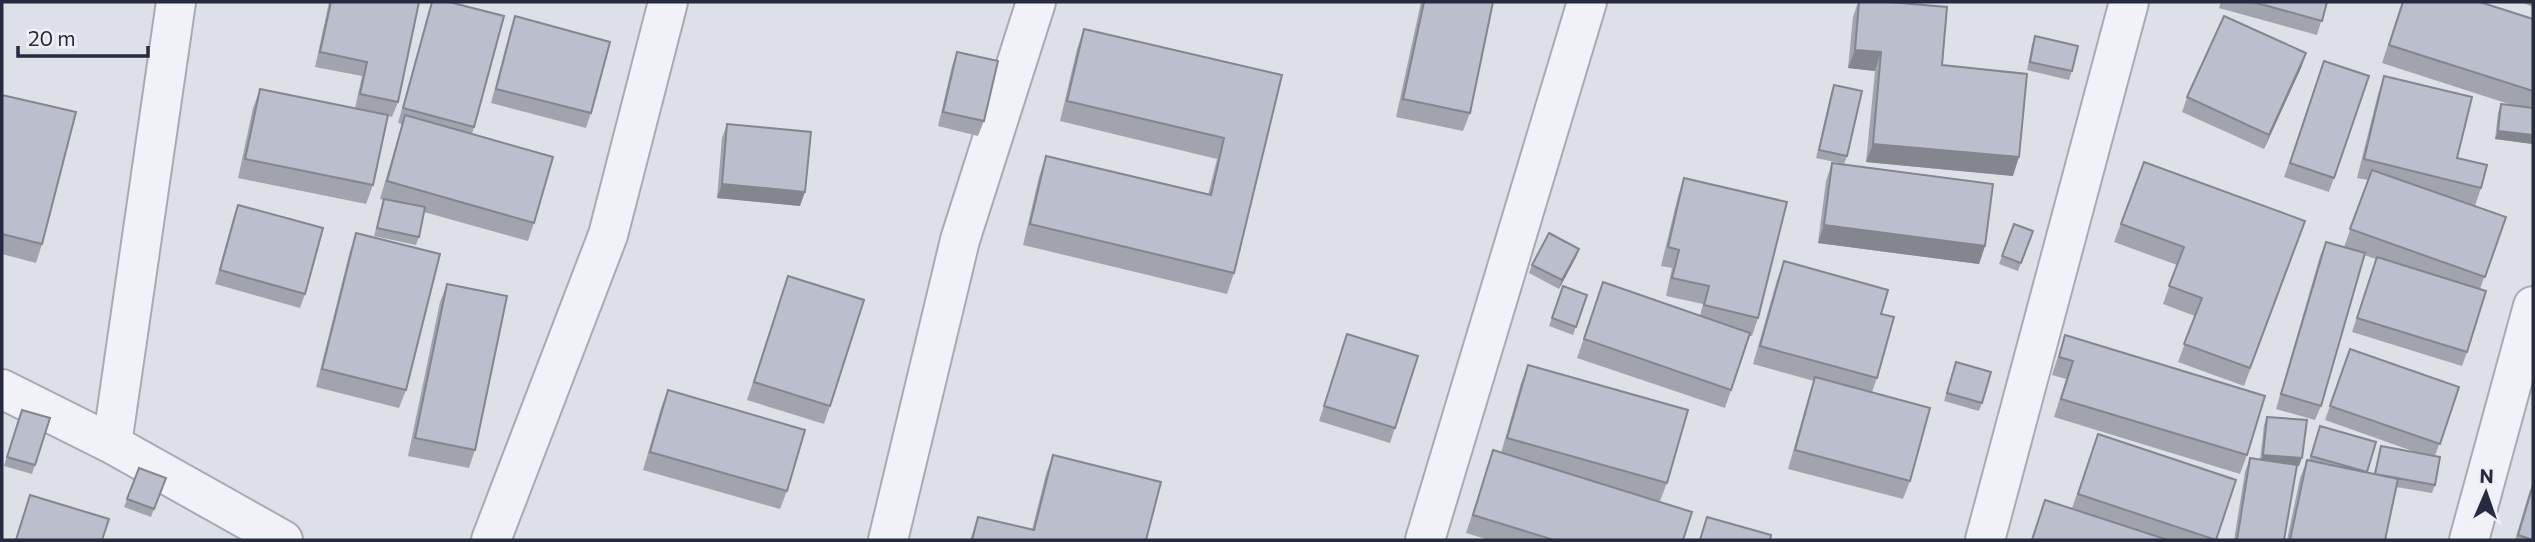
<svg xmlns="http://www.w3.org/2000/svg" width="2535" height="542" viewBox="0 0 2535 542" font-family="Commissioner,sans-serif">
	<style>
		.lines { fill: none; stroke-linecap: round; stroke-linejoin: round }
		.street-casing { stroke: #a7a9b6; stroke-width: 42 }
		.street { stroke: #f1f2f7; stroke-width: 38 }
		.wall { fill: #a1a3af }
		.shaded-wall { fill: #83858f }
		.building { fill: #bbbecc; stroke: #83858f; stroke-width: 2 }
	</style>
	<rect width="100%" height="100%" fill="#dee0e8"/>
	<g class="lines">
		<defs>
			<path id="street" d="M2,389L112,444L283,540
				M112,444L176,2
				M491,540L608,235L668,2
				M888,540L960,240L1036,2
				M1425,540L1587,2
				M1985,540L2129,2
				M2469,540L2533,306"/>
		</defs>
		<use href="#street" class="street-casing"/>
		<use href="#street" class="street"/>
	</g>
	<path class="wall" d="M329,2H419L398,102L392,117L388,116L373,185L366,204L238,178L253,108L260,89L355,108L362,76L315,67Z
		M432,2L474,127L472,134L534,223L528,241L424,212L419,237L416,245L374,236L383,200L380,199L402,124L398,123Z
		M1421,2H1493L1470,113L1463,131L1396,117Z
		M1858,2H1889L1942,65L2013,176L1866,162L1875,71L1848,68L1853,17Z
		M2221,2H2327L2317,35L2219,8Z
		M2402,2H2480L2533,19V144L2495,139L2498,113L2501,104L2518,107L2382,63Z
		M2521,2H2533V7Z
		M515,16L591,113L586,128L491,103L510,31Z
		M1084,29L1282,75L1234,273L1227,294L1023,245L1039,177L1046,156L1208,195L1217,159L1060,121L1077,49Z
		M2035,36L2072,71L2069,80L2027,70L2032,44Z
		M957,52L984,121L978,136L938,126L952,66Z
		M2306,53L2301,68L2264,149L2182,112L2187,97Z
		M2324,61L2369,76L2329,192L2284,177Z
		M2384,76L2457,158L2481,188L2475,206L2506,217L2480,289L2467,352L2462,366L2352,332L2376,259L2364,255L2321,406L2315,420L2276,409L2320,256L2326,242L2344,247L2368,180L2357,178L2378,94Z
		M1834,85L1847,156L1844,164L1816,158L1831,93Z
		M2,95L42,244L36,263L2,254Z
		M727,124L800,206L717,198L722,138Z
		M2144,162L2305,221L2244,386L2178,362L2195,316L2163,304L2177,265L2114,242Z
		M1832,163L1985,246L1979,264L1818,243L1826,181Z
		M1684,178L1758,318L1752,336H1749L1725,408L1577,358L1603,282L1700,316L1703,304L1666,296L1672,268L1661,266L1678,196Z
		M238,205L305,294L300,308L215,284L233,219Z
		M2014,224L2033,231L2018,271L1999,264Z
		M356,233L406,390L399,408L316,387L350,251Z
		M1579,249L1576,257L1559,289L1529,273L1532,265Z
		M1784,261L1881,314L1877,378L1872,392L1910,481L1903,499L1788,469L1809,395L1814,381L1753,364L1777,280Z
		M788,276L830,406L824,424L747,400Z
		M447,284L475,450L469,468L408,456L440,302Z
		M1563,286L1587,295L1573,335L1549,326Z
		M1347,334L1395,428L1390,443L1319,421Z
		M2065,335L2247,455L2240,474L2054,417L2066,379L2052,375Z
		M2350,349L2459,387L2435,456V485L2432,493L2396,487L2385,540H2287L2300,478L2307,460H2309L2320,426L2367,472L2374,474L2381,446L2421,454L2325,420Z
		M1956,362L1982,403L1979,411L1944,401Z
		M1528,365L1667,483L1660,501L1637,495L1683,540H1489L1466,533L1493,450L1501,453L1521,383Z
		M668,390L787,491L780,509L643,470L661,408Z
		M2267,417L2299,466H2297L2284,540H2234L2245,472L2250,458L2260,460L2264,425Z
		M19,418L35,465L32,474L4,466Z
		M2098,434L2216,540H2031L2072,508Z
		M1053,455L1146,540H970L978,517L1032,530L1046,474Z
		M139,468L166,478L151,517L124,507Z
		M2533,483V540H2515L2530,490Z
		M30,495L102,540H15Z"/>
	<path class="shaded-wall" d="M1855,50L1881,52L1875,71L1848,68Z
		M2306,53L2301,68L2264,149L2269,135Z
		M2498,131L2533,135V144L2495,139Z
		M1873,144L2019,157L2013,176L1866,162Z
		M722,184L805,192L800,206L717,198Z
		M1824,225L1985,246L1979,264L1818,243Z
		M1579,249L1576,257L1559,289L1562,280Z
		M2263,455L2302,458L2299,466L2260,463Z"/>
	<path class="building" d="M331,2H419L398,102L360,94L367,62L320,52Z
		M432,2H449L504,16L474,127L403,108Z
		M1424,2H1493L1470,113L1403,99Z
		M1859,2H1889L1947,7L1942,65L2027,74L2019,157L1873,144L1881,52L1855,50Z
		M2253,2H2327L2322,21Z
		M2403,2H2480L2533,19V91L2389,45Z
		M515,16L610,42L591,113L496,89Z
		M2224,16L2306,53L2269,135L2187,97Z
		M1084,29L1282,75L1234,273L1030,224L1046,156L1211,195L1224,138L1067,101Z
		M2035,36L2078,46L2072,71L2030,62Z
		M957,52L998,61L984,121L943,112Z
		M2324,61L2369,76L2334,178L2290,163Z
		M2384,76L2472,97L2457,158L2487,165L2481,188L2364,159Z
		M1834,85L1862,91L1847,156L1819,150Z
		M260,89L388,115L373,185L245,159Z
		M2,95L76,112L42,244L2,234Z
		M2501,104L2533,108V135L2498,131Z
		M405,115L553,157L534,223L387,181Z
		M727,124L811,132L805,192L722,184Z
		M2144,162L2305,221L2250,368L2184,344L2202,298L2169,286L2184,247L2121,224Z
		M1832,163L1993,184L1985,246L1824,225Z
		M2372,170L2506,217L2485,277L2350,229Z
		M1684,178L1787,202L1758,318L1704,305L1709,286L1672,278L1679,250L1668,247Z
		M384,199L425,207L419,237L377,228Z
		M238,205L323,228L305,294L220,270Z
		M2014,224L2033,231L2021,263L2002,256Z
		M356,233L440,254L406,390L322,369Z
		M1549,233L1579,249L1562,280L1532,265Z
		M2326,242L2365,253L2321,406L2281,394Z
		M2377,257L2486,291L2467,352L2357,318Z
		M1784,261L1888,290L1881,314L1894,317L1877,378L1760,346Z
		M788,276L864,300L830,406L754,382Z
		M1603,282L1750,333L1731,390L1584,339Z
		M447,284L507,296L475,450L415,438Z
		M1563,286L1587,295L1576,327L1552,318Z
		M1347,334L1418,356L1395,428L1324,406Z
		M2065,335L2265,396L2247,455L2061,399L2073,361L2059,357Z
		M2350,349L2459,387L2440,444L2330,406Z
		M1956,362L1991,372L1982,403L1947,393Z
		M1528,365L1688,410L1667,483L1507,438Z
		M1815,377L1930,408L1910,481L1795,450Z
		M668,390L805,430L787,491L650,452Z
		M22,410L50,418L35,465L7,457Z
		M2267,417L2307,420L2302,458L2263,455Z
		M2320,426L2376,442L2367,472L2311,456Z
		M2098,434L2236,480L2216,540L2078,494Z
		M2381,446L2440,457L2435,485L2375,474Z
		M1493,450L1692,512L1683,540H1554L1473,515Z
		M1053,455L1161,482L1146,540H972L978,517L1034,530Z
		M2250,458L2297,465L2284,540H2237Z
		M2307,460L2398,479L2385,540H2290Z
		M139,468L166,478L154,509L127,499Z
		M2533,485V540L2518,535Z
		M30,495L109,519L102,540H16Z
		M2045,500L2168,540H2032Z
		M1707,517L1771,535L1770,540H1700Z"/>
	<rect width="2535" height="542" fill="none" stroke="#262a40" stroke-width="7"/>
	<g transform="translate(2486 493) rotate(2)" stroke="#eeeff6" stroke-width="5" paint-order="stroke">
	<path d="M0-5L12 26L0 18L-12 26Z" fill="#262a40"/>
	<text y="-10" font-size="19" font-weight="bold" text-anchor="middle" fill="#262a40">N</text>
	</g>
	<path d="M18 46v10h130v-10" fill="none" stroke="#262a40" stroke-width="3.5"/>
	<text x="28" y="46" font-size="21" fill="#262a40" stroke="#eeeff6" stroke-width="5" paint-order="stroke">20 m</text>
</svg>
